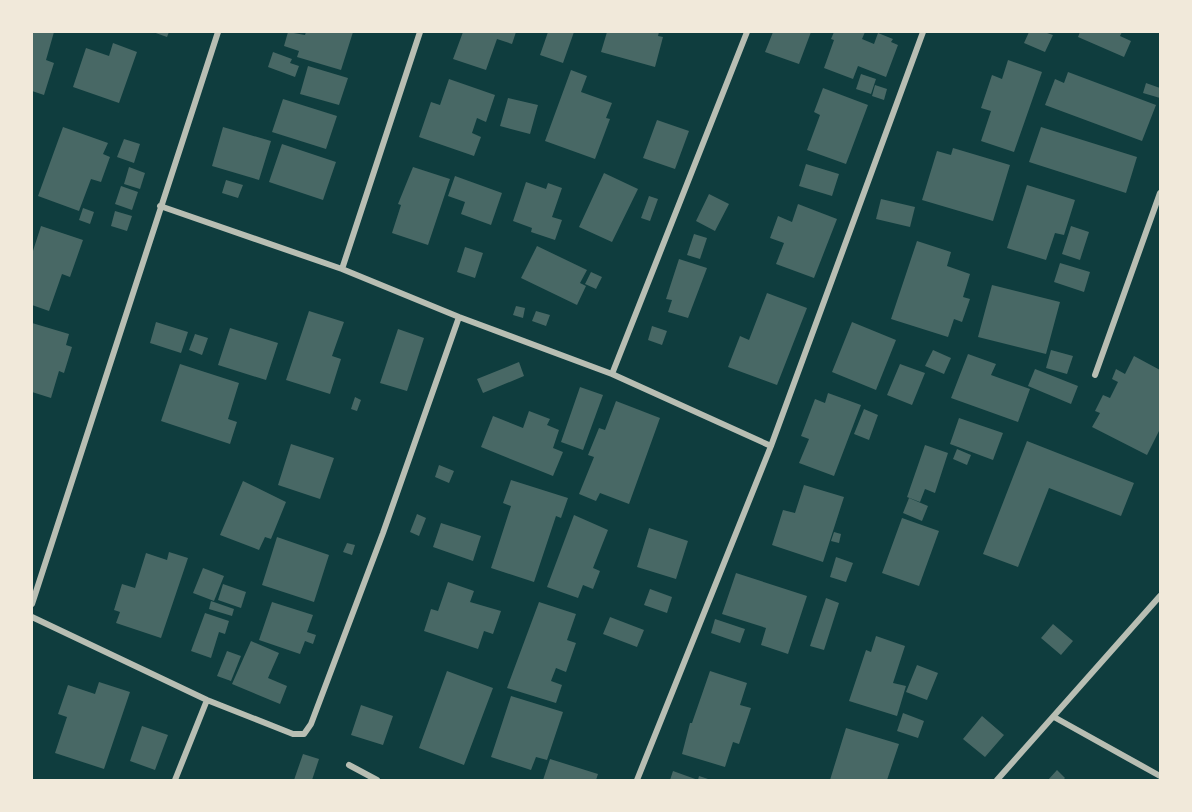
<svg xmlns="http://www.w3.org/2000/svg" width="1192" height="812" viewBox="0 0 1192 812" font-family="'Archivo Narrow',sans-serif">
	<style>
		.building { fill: #486865 }
		.lines { fill: none; stroke-linecap: round; stroke-linejoin: round }
		.minor { stroke: #b8beb3; stroke-width: 6 }
	</style>
	<rect width="100%" height="100%" fill="#0f3d3e"/>
	<path class="building" d="M32,32H54L46,60L54,63L44,95L32,91Z
		M153,32H169L167,37Z
		M288,32L305,35L306,32H353L341,70L297,57L299,51L284,46Z
		M463,32H516L512,44L497,39L486,70L453,59Z
		M548,32H574L563,63L540,55Z
		M607,32H659L658,36L663,37L655,67L601,52Z
		M773,32H811L799,64L765,52Z
		M834,32H865L862,39L874,44L878,33L893,39L891,42L898,45L886,77L858,66L853,79L824,68L834,40L831,39Z
		M1029,32H1044L1053,35L1045,52L1024,43Z
		M1080,32H1122L1120,36L1131,41L1124,57L1078,37Z
		M113,43L137,52L119,103L73,87L86,48L109,56Z
		M273,52L292,59L290,63L299,66L295,77L268,67Z
		M1008,60L1042,72L1014,152L981,141L991,111L981,108L992,75L1002,79Z
		M308,66L348,78L339,105L300,94Z
		M571,70L587,76L581,92L612,103L606,118L610,119L595,159L545,141Z
		M1068,72L1156,105L1142,141L1045,105L1055,79L1064,83Z
		M861,74L876,79L871,94L856,89Z
		M449,79L495,95L486,122L477,118L472,133L481,137L474,156L419,137L431,102L440,105Z
		M1146,83L1160,88V98L1143,93Z
		M875,85L887,89L884,100L872,96Z
		M823,88L868,105L846,164L807,150L820,115L814,112Z
		M508,98L538,105L530,134L500,126Z
		M283,99L337,116L326,149L272,132Z
		M657,120L689,131L675,169L643,158Z
		M63,127L108,143L103,154L110,157L101,182L91,179L79,211L38,196Z
		M223,127L271,141L259,180L212,166Z
		M1041,127L1137,157L1126,193L1029,162Z
		M124,139L140,144L134,163L117,157Z
		M282,144L336,162L323,200L269,182Z
		M953,148L1010,165L993,221L922,200L937,151L951,155Z
		M806,164L839,174L832,196L799,186Z
		M129,167L145,173L140,189L124,184Z
		M413,167L450,179L428,245L392,233L401,205L398,204Z
		M604,173L638,189L612,242L579,227Z
		M455,176L502,193L491,225L461,214L465,202L448,196Z
		M226,180L243,185L238,198L222,193Z
		M526,182L546,189L548,183L562,188L552,217L562,220L555,240L531,232L532,228L513,221Z
		M1027,185L1075,200L1064,235L1055,233L1046,260L1007,248Z
		M121,186L138,192L132,210L115,204Z
		M709,194L729,204L715,231L696,221Z
		M649,196L658,199L650,221L641,218Z
		M881,199L915,207L910,227L876,219Z
		M798,204L837,219L814,278L776,264L784,243L770,238L778,216L792,222Z
		M83,208L94,212L90,224L79,220Z
		M115,211L132,216L127,231L111,226Z
		M41,226L83,240L70,277L62,274L49,311L32,305V254Z
		M1071,226L1089,232L1080,260L1062,254Z
		M694,234L707,238L700,259L687,255Z
		M917,241L951,252L947,266L970,274L963,297L970,299L962,322L954,319L948,337L891,319Z
		M537,246L587,270L580,283L586,286L577,305L521,278Z
		M465,247L483,253L475,278L457,272Z
		M679,259L707,268L688,318L668,312L672,300L666,299Z
		M1060,263L1090,272L1084,292L1054,282Z
		M591,272L602,277L596,289L585,284Z
		M992,285L1060,302L1046,354L978,337Z
		M767,293L807,308L777,385L728,367L740,336L749,340Z
		M516,306L525,308L523,318L513,315Z
		M309,311L344,322L332,356L341,359L330,394L286,380Z
		M536,311L550,315L546,326L532,321Z
		M156,322L188,332L181,353L150,343Z
		M852,322L896,340L876,390L832,372Z
		M32,323L69,334L66,345L72,347L64,373L59,371L51,398L32,392Z
		M652,326L667,331L662,345L648,340Z
		M230,328L278,343L266,380L218,365Z
		M398,329L424,338L407,391L380,383Z
		M195,334L208,338L202,355L189,350Z
		M933,350L951,358L944,374L925,366Z
		M1051,350L1073,356L1067,374L1046,368Z
		M968,354L996,364L991,375L1030,389L1018,422L951,398Z
		M1134,356L1160,370V429L1147,455L1092,427L1100,413L1095,411L1103,395L1110,398L1118,382L1112,379L1116,369L1125,374Z
		M519,362L524,376L483,393L477,379Z
		M180,364L239,383L228,419L237,422L230,444L161,421Z
		M900,364L925,373L912,405L887,395Z
		M1035,369L1078,386L1071,404L1028,386Z
		M580,387L603,395L583,450L561,442Z
		M828,393L861,405L834,476L799,463L809,439L801,436L815,399L825,403Z
		M355,397L361,400L357,411L351,409Z
		M616,401L660,418L629,504L600,493L596,501L579,494L594,457L588,455L599,428L605,430Z
		M864,409L878,415L869,440L854,434Z
		M529,411L550,419L547,425L559,430L553,448L563,452L553,476L481,447L493,416L523,428Z
		M959,418L1003,433L993,460L950,444Z
		M1027,441L1134,483L1121,516L1049,488L1018,567L983,554Z
		M291,444L334,458L320,499L278,485Z
		M925,445L948,453L935,493L925,489L920,502L907,497Z
		M957,449L971,455L967,465L953,459Z
		M439,465L454,471L449,483L435,477Z
		M511,480L568,498L561,518L556,516L534,582L491,568L511,506L503,503Z
		M243,481L286,502L271,539L265,537L259,550L220,535Z
		M804,485L844,497L823,562L772,545L783,510L795,513Z
		M909,498L928,506L922,521L903,513Z
		M417,514L426,518L419,536L410,532Z
		M574,515L608,530L593,568L600,571L593,589L583,585L578,598L547,587Z
		M902,518L939,531L919,586L882,573Z
		M441,523L481,536L473,561L433,547Z
		M649,528L688,541L676,579L637,567Z
		M834,532L841,534L839,543L831,541Z
		M277,537L329,555L314,602L262,585Z
		M347,543L355,545L352,555L343,552Z
		M169,552L188,558L161,638L116,623L120,612L114,610L122,584L135,588L146,553L167,560Z
		M836,557L853,563L846,582L830,577Z
		M203,568L224,576L214,601L193,593Z
		M736,573L807,596L788,654L761,645L766,628L722,614Z
		M448,582L474,591L470,602L501,611L493,634L484,631L478,649L424,631L431,609L438,611Z
		M223,584L246,592L241,608L218,600Z
		M650,589L672,597L667,613L644,605Z
		M826,598L839,603L824,650L810,646Z
		M211,601L234,609L232,616L209,609Z
		M272,602L313,615L307,632L316,635L313,644L305,641L300,654L259,640Z
		M539,602L576,614L567,640L576,643L566,672L556,668L551,681L562,685L556,703L507,688Z
		M205,613L229,621L225,634L219,632L211,658L191,651Z
		M610,617L644,630L637,647L603,634Z
		M715,619L745,629L740,643L711,633Z
		M1053,624L1073,641L1061,655L1041,638Z
		M876,636L905,646L893,683L906,686L897,716L849,701L866,650L871,652Z
		M251,641L279,653L268,678L287,686L280,704L232,684Z
		M227,651L241,656L231,681L217,676Z
		M917,665L938,673L927,700L906,692Z
		M447,671L493,688L464,765L419,748Z
		M710,671L747,683L740,705L751,708L739,744L733,742L725,767L682,754L690,723H692Z
		M99,682L130,692L104,769L55,753L67,717L58,714L68,685L95,694Z
		M511,696L563,712L547,760L536,757L531,770L491,757Z
		M361,705L393,716L383,745L351,735Z
		M903,713L924,721L918,738L897,731Z
		M982,716L1004,735L985,757L963,739Z
		M142,726L168,735L155,770L130,761Z
		M846,728L899,744L887,780H830Z
		M303,754L319,759L312,780H294Z
		M550,759L598,774L596,780H543Z
		M1057,770L1065,778L1063,780H1048Z
		M673,771L698,780L699,776L711,780H670Z"/>
	<g class="lines">
		<path class="minor" d="M160,206L342,269L459,317L612,374L771,446
			M342,269L420,32
			M612,374L747,32
			M1095,375L1160,193
			M32,604L218,32
			M32,617L207,700L293,734H304L311,724L383,533L459,317
			M1054,717L1160,776
			M349,765L377,780
			M175,780L207,700
			M637,780L771,446L923,32
			M997,780L1160,596"/>
	</g>
	<rect width="1192" height="812" fill="none" stroke="#f1e9da" stroke-width="66"/>
</svg>
